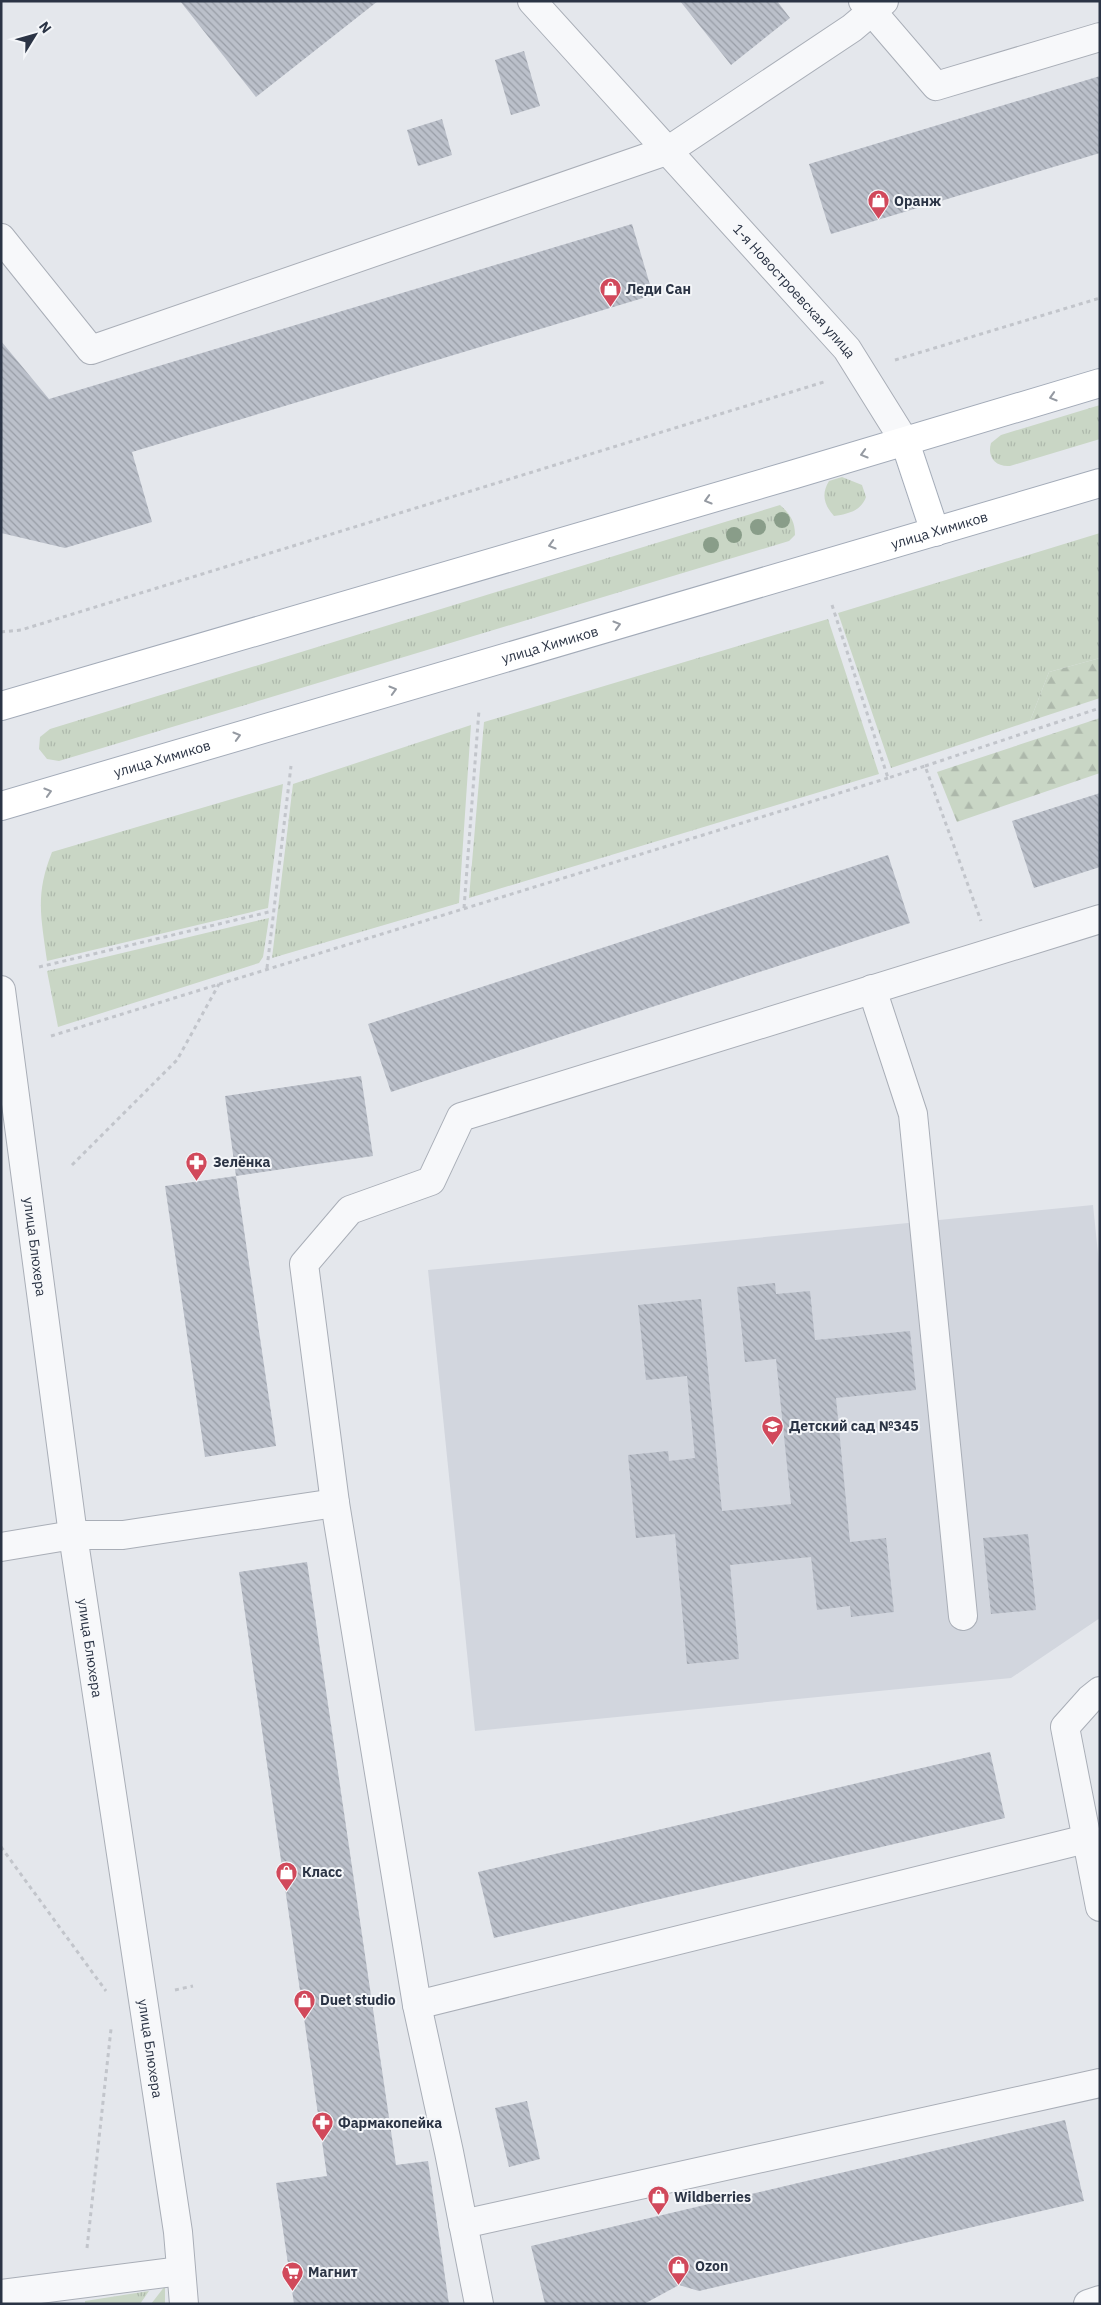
<svg xmlns="http://www.w3.org/2000/svg" width="1101" height="2305" viewBox="0 0 1101 2305" font-family="'IBM Plex Sans',sans-serif">
	<style>
		.built { fill: #d2d6de }
		.grass { fill: url(#grass-tufts) }
		.forest { fill: url(#forest-firs) }
		.building { fill: url(#building-back-hatch) }
		.lines { fill: none; stroke-linecap: round; stroke-linejoin: round }
		.minor-casing { stroke: #a9aeb7; stroke-width: 30 }
		.major-casing { stroke: #a3abb8; stroke-width: 30 }
		.path { stroke: #c2c5cb; stroke-width: 3; stroke-dasharray: 4 4; stroke-linecap: butt }
		.minor { stroke: #f7f8fa; stroke-width: 28 }
		.major { stroke: #fff; stroke-width: 28 }
		.tree { fill: #899d89 }
		.oneway { stroke: #959aa2 }
		.labels { text-anchor: middle; stroke-width: 4; stroke-linejoin: round; paint-order: stroke }
		.poi-label { font-size: 14px; font-weight: bold; fill: #2b3445; stroke: #f4f6f9; text-anchor: start }
		.street-label { font-size: 14px; fill: #2b3445; stroke: #f4f6f9 }
	</style>
	<defs>
		<pattern id="grass-tufts" width="24" height="20" patternUnits="userSpaceOnUse" patternTransform="scale(1.25)"><rect width="24" height="20" fill="#c9d6c5"/><path d="M3 7l-1-3M5 7V3M7 7l1-3M15 17l-1-3M17 17v-4M19 17l1-3" fill="none" stroke="#adb8ab"/></pattern>
		<pattern id="forest-firs" width="22" height="20" patternUnits="userSpaceOnUse" patternTransform="scale(1.25)"><rect width="22" height="20" fill="#c9d6c5"/><path d="M5 1l3.5 6h-7zM16 11l3.5 6h-7z" fill="#adb8ab"/></pattern>
		<pattern id="building-back-hatch" width="6" height="6" patternUnits="userSpaceOnUse" patternTransform="scale(1.25)"><rect width="6" height="6" fill="#bbc0ca"/><path d="M-1 5l2 2M0 0l6 6M5-1l2 2" fill="none" stroke="#989da6"/></pattern>
	</defs>
	<rect width="100%" height="100%" fill="#e4e7ec"/>
	<path class="built" d="M1093,1205L1100,1273V1618L1011,1678L475,1731L428,1270Z"/>
	<path class="grass" d="M1100,405V439L1010,466C995,467 987,457 991,443L1001,435Z
		M842,477L862,485L866,497C861,511 848,514 834,516C824,505 821,494 829,481Z
		M780,505C790,514 795,521 795,535L789,541L59,761L47,759L39,749L40,737L50,729Z
		M1100,533V658L1049,672L1030,721L891,768L838,613Z
		M828,619L879,774L469,898L484,722Z
		M471,725L459,903L272,958L293,784Z
		M283,784L268,908L47,961C41,916 35,895 52,852Z
		M269,918L263,957L259,963L58,1027L47,971Z
		M165,2286V2304H151Z
		M149,2291L140,2304H85V2301Z"/>
	<path class="forest" d="M1100,658V698L1030,721L1049,672Z
		M1100,718V773L957,822L937,772Z"/>
	<path class="building" d="M180,1H378L256,97Z
		M680,1H777L790,18L731,65Z
		M524,51L540,106L511,115L495,60Z
		M1100,76V153L831,234L809,164Z
		M442,119L452,155L418,166L407,130Z
		M632,224L653,295L132,452L152,522L65,548L1,533V341L49,399Z
		M1100,793V867L1034,888L1012,821Z
		M888,855L910,923L391,1092L368,1024Z
		M361,1076L373,1156L236,1176L276,1446L205,1457L165,1186L236,1176L225,1096Z
		M775,1283L776,1294L810,1291L815,1340L910,1331L916,1390L836,1398L850,1542L886,1538L894,1612L851,1617L850,1606L817,1610L811,1557L730,1565L739,1659L687,1664L675,1534L636,1538L628,1455L668,1451L669,1461L695,1458L687,1376L646,1380L638,1305L701,1299L722,1511L791,1504L776,1359L745,1362L737,1287Z
		M1028,1534L1036,1610L991,1614L983,1538Z
		M307,1562L396,2165L428,2161L449,2304H294L276,2183L327,2176L239,1572Z
		M990,1752L1005,1818L494,1938L478,1872Z
		M527,2101L540,2159L509,2167L495,2108Z
		M1065,2120L1084,2201L699,2291L679,2285L644,2304H545L531,2246Z"/>
	<g class="lines">
		<defs>
			<g id="minor">
				<path id="s1" d="M532,1L847,349L905,442"/>
				<path d="M863,1L936,86L1100,37"/>
				<path d="M1,238L91,350L669,150L852,28L884,1"/>
				<path d="M872,989L913,1114L963,1616"/>
				<path id="s2" d="M1,990L73,1535L178,2232L184,2304"/>
				<path d="M1,1547L73,1535H123L335,1503"/>
				<path d="M1100,1691L1090,1699L1065,1727L1100,1907"/>
				<path d="M417,2005L1086,1839"/>
				<path d="M463,2224L1100,2083"/>
				<path d="M1,2294L181,2271"/>
				<path d="M479,2304L449,2152L417,2005L335,1503L304,1264L350,1210L431,1181L461,1117L1100,919"/>
				<path d="M1088,2304L1100,2300"/>
			</g>
			<g id="major">
				<path d="M905,442L935,532"/>
				<path d="M1,706L795,474L1100,383"/>
				<path id="s3" d="M1,806L1100,483"/>
			</g>
		</defs>
		<use href="#minor" class="minor-casing"/>
		<use href="#major" class="major-casing"/>
		<path class="path" d="M895,360L1100,298
			M832,605L888,778L925,766L981,921
			M1,632L21,630L827,381
			M925,766L1100,708
			M464,908L479,710
			M39,967L273,911
			M267,968L291,766
			M51,1036L888,778
			M72,1165L177,1060L219,984
			M1,1847L106,1991
			M175,1990L193,1986
			M87,2248L111,2029"/>
		<use href="#minor" class="minor"/>
		<use href="#major" class="major"/>
	</g>
	<g class="tree">
		<circle cx="782" cy="520" r="8"/>
		<circle cx="758" cy="527" r="8"/>
		<circle cx="734" cy="535" r="8"/>
		<circle cx="711" cy="545" r="8"/>
	</g>
	<defs><path id="oneway-chevron" d="M-2-3.5L2.5 0L-2 3.5" fill="none" stroke-width="1.6" stroke-linecap="round" stroke-linejoin="round" transform="scale(1.25)"/></defs>
	<g class="oneway">
		<use href="#oneway-chevron" transform="translate(1053 397) rotate(163)"/>
		<use href="#oneway-chevron" transform="translate(864 454) rotate(164)"/>
		<use href="#oneway-chevron" transform="translate(708 500) rotate(164)"/>
		<use href="#oneway-chevron" transform="translate(552 545) rotate(164)"/>
		<use href="#oneway-chevron" transform="translate(617 625) rotate(-16)"/>
		<use href="#oneway-chevron" transform="translate(393 690) rotate(-16)"/>
		<use href="#oneway-chevron" transform="translate(237 736) rotate(-16)"/>
		<use href="#oneway-chevron" transform="translate(48 792) rotate(-17)"/>
	</g>
	<defs>
		<symbol id="shop-pin" viewBox="-11 -11 22 30"><path d="M0 17L-7.5 6A9.5 9.5 0 1 1 7.5 6Z" fill="#d1495b" stroke="#f4f6f9"/><path d="M-5-2.5h2.3a2.7 3.5 0 0 1 5.4 0H5L5.5 6h-11ZM-1.5-2.5h3a1.5 2.3 0 0 0-3 0Z" fill="#fff"/></symbol>
		<symbol id="pharmacy-pin" viewBox="-11 -11 22 30"><path d="M0 17L-7.5 6A9.5 9.5 0 1 1 7.5 6Z" fill="#d1495b" stroke="#f4f6f9"/><path d="M-2-6h4v4h4v4h-4v4h-4v-4h-4v-4h4Z" fill="#fff"/></symbol>
		<symbol id="school-pin" viewBox="-11 -11 22 30"><path d="M0 17L-7.5 6A9.5 9.5 0 1 1 7.5 6Z" fill="#d1495b" stroke="#f4f6f9"/><path d="M0-5L7-2L0 1L-7-2ZM-4 1L0 2.5L4 1V4Q0 6-4 4Z" fill="#fff"/></symbol>
		<symbol id="supermarket-pin" viewBox="-11 -11 22 30"><path d="M0 17L-7.5 6A9.5 9.5 0 1 1 7.5 6Z" fill="#d1495b" stroke="#f4f6f9"/><path d="M-6-5.5h2.5l.6 2H6L4.5 2H-2.5L-4.4-4H-6ZM-1.5 3.2a1.3 1.3 0 1 0 .1 0ZM3 3.2a1.3 1.3 0 1 0 .1 0Z" fill="#fff"/></symbol>
	</defs>
	<g fill-rule="evenodd">
		<use href="#shop-pin" x="866" y="188" width="25" height="34"/>
		<use href="#shop-pin" x="598" y="276" width="25" height="34"/>
		<use href="#pharmacy-pin" x="184" y="1150" width="25" height="34"/>
		<use href="#school-pin" x="760" y="1414" width="25" height="34"/>
		<use href="#shop-pin" x="274" y="1860" width="25" height="34"/>
		<use href="#shop-pin" x="292" y="1988" width="25" height="34"/>
		<use href="#pharmacy-pin" x="310" y="2110" width="25" height="34"/>
		<use href="#shop-pin" x="646" y="2184" width="25" height="34"/>
		<use href="#shop-pin" x="666" y="2254" width="25" height="34"/>
		<use href="#supermarket-pin" x="280" y="2260" width="25" height="34"/>
	</g>
	<g class="labels">
		<g class="poi-label">
			<text x="894" y="206">Оранж</text>
			<text x="626" y="294">Леди Сан</text>
			<text x="213" y="1167">Зелёнка</text>
			<text x="789" y="1431">Детский сад №345</text>
			<text x="302" y="1877">Класс</text>
			<text x="320" y="2005">Duet studio</text>
			<text x="338" y="2128">Фармакопейка</text>
			<text x="674" y="2202">Wildberries</text>
			<text x="695" y="2271">Ozon</text>
			<text x="308" y="2277">Магнит</text>
		</g>
		<g class="street-label">
			<text dy="5" stroke="none"><textPath href="#s1" startOffset="391">1-я Новостроевская улица</textPath></text>
			<text dy="5" stroke="none"><textPath href="#s3" startOffset="978">улица Химиков</textPath></text>
			<text dy="5" stroke="none"><textPath href="#s3" startOffset="572">улица Химиков</textPath></text>
			<text dy="5" stroke="none"><textPath href="#s3" startOffset="168">улица Химиков</textPath></text>
			<text dy="5" stroke="none"><textPath href="#s2" startOffset="259">улица Блюхера</textPath></text>
			<text dy="5" stroke="none"><textPath href="#s2" startOffset="664">улица Блюхера</textPath></text>
			<text dy="5" stroke="none"><textPath href="#s2" startOffset="1069">улица Блюхера</textPath></text>
		</g>
	</g>
	<rect width="1101" height="2305" fill="none" stroke="#2b3445" stroke-width="5"/>
	<g transform="translate(35 35) rotate(53)" stroke="#f4f6f9" stroke-width="4" paint-order="stroke">
	<path d="M0-4L9 19L0 12L-9 19Z" fill="#2b3445"/>
	<text y="-8" font-size="14" font-weight="bold" text-anchor="middle" fill="#2b3445">N</text>
	</g>
</svg>
